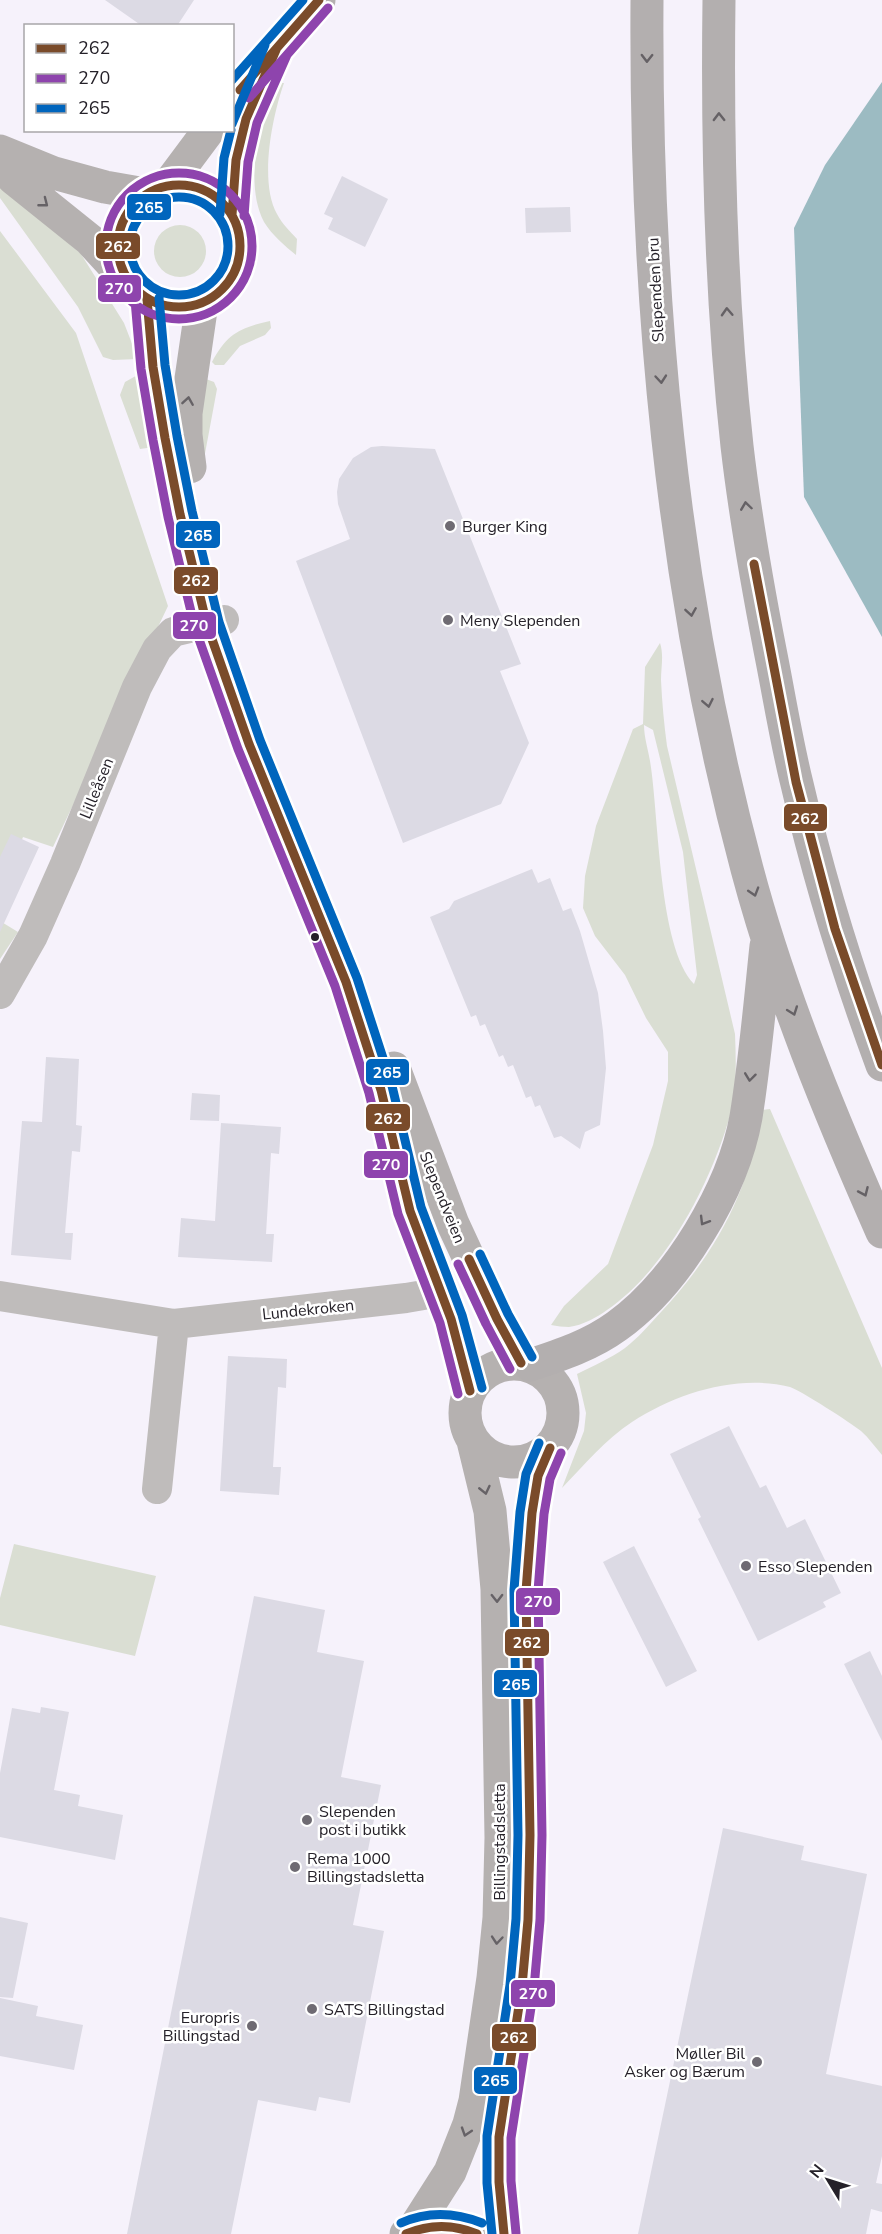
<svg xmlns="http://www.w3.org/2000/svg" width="882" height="2234" viewBox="0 0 882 2234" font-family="'Nunito Sans',sans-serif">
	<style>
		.green { fill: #daded3; fill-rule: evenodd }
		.water { fill: #9cbbc2 }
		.building { fill: #dcdae4 }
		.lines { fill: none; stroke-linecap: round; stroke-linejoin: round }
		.minor { stroke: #bfbcbb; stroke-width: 30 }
		.secondary { stroke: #b5b1b0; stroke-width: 33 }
		.motorway { stroke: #b3afaf; stroke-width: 33 }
		.bus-1-casing { stroke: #fff; stroke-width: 14 }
		.bus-2-casing { stroke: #fff; stroke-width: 14 }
		.bus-3-casing { stroke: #fff; stroke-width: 14 }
		.bus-1 { stroke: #7a4b2a; stroke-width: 9 }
		.bus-2 { stroke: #8e44ad; stroke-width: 9 }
		.bus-3 { stroke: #0065bd; stroke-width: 9 }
		.oneway { stroke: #656165 }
		.oneway2 { stroke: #666266 }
		.poi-dot { fill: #6e6a72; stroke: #fff; stroke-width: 2 }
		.bus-dot { fill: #252129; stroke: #fff; stroke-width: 2 }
		.labels { text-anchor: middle; stroke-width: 5; stroke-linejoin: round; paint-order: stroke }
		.street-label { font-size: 16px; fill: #252129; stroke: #fff }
		.poi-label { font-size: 16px; fill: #252129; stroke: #fff; text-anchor: start }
		.line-badge { stroke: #fff; stroke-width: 2 }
		.badge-label { font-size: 16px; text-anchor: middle; font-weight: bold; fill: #fff }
	</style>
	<rect width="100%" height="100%" fill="#f6f2fb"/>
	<path class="green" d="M281,83H284C272,117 259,182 277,214C282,224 290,231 297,239L296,255C285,246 272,235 264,222C244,184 258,117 281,83Z
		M0,180L81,254L124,323L138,359L113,360L103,357L78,307L0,198Z
		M154 251a26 26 0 1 1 52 0a26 26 0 1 1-52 0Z
		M0,231L76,333L168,606L53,847L23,837L0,894Z
		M270,321L271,328L265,335L240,346L224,365H215L212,362C227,334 239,328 270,321Z
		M141,373L154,447L140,449L120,395L125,382Z
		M206,379L214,382L217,389L201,475L197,436Z
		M660,643C664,655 661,667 661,680C662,702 664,724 667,746L735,1034C736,1060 737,1087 731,1112C712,1181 667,1269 607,1310C596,1318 583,1325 569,1327C563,1327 557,1326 551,1325L564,1306L608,1264L653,1145L668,1081V1052L646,1018L625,975L595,936L583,908L585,876L596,826L633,729L643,724L645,667ZM644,725L653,730L683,852L697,975L694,984C658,947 659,814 650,761C648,749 644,737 644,725Z
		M0,921L18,932L0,959Z
		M770,1109L882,1368V1455C875,1447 869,1438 861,1431C851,1423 800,1390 790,1387C737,1374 677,1393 632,1422C606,1439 584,1465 562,1488L584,1431L586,1413L577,1374C593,1366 611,1358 625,1348C638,1338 650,1324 661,1312C716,1253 750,1191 761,1110Z
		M14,1544L156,1576L135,1656L0,1625V1598Z"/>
	<path class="water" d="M882,82V637L804,497L794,228L825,165Z"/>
	<path class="building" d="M105,0H194L177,26H142Z
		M342,176L388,199L365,247L328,229L333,218L324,214Z
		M570,207L571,232L526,233L525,208Z
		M382,446L435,449L521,664L500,671L529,743L501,804L403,843L296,561L350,539L338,504L337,492L339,479L353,458L371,447Z
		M11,834L39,847L0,932V857Z
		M532,869L538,883L550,878L563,911L571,908L580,931L598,993L603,1031L606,1068L602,1107L600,1125L585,1132L580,1149L561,1136L554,1138L540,1105L535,1107L531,1096L526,1098L513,1065L508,1067L503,1055L499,1057L485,1024L480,1026L476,1015L471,1017L430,917L449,909L454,901Z
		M46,1057L79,1059L76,1125L82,1126L80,1152L72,1151L65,1233H73L71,1260L11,1255L22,1121L42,1122Z
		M192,1093L220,1095L219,1121L190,1120Z
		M221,1123L281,1127L279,1154L271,1153L266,1234H274L272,1262L178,1257L181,1218L215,1221Z
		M228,1356L287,1359L286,1388L278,1387L273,1467H281L279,1495L220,1491Z
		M729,1426L760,1488L766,1485L787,1528L805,1519L841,1593L823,1602L826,1607L758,1641L698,1519L701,1517L670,1454Z
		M634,1546L697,1671L666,1687L603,1562Z
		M254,1596L325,1610L317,1652L364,1661L341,1777L381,1785L353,1925L384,1931L350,2103L319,2097L316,2111L258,2100L231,2234H127Z
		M870,1651L882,1676V1741L844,1664Z
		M41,1707L69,1712L54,1790L80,1795L78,1806L123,1815L115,1860L0,1837V1773L12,1708L40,1713Z
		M723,1828L804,1846L801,1860L867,1874L826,2074L882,2086V2156L876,2183L882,2184V2212L871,2209L866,2234H638Z
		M0,1917L28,1923L13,1998L0,1997Z
		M0,1998L38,2006L36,2016L83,2025L74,2070L0,2056Z"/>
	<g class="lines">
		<path class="minor" d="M0,994L33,936L65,864L137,687L157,649L173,632L224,620
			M0,1296L174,1324L406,1298L441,1292
			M157,1489L174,1324"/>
		<path class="secondary" d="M261,66L319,0
			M0,151L54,173L105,187L145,194
			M0,164L14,179L90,240L125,278
			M118 246a61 61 0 1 1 122 0a61 61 0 1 1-122 0Z
			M168,185L209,130
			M232,215L236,160L246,119L276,50
			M147,299L153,367L165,438L180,514L207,625L249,744L346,982L365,1039L381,1090L410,1211L451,1319L470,1391
			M190,467L186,435V413L202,303
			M394,1068L453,1224L497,1319L521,1363
			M465 1413a49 49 0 1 1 98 0a49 49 0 1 1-98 0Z
			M413,2230L450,2172L469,2124L475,2101L493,1978L499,1918L501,1838L497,1589L490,1511L473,1441
			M406,2234C428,2223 454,2223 477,2234
			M504,2234L499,2182V2137L522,1986L528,1920L530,1835L526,1591L532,1513L538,1476L550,1448"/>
		<path class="motorway" d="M647,0C645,293 671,585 747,869C780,993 830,1114 882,1232
			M719,0C717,147 721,300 737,446C745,515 757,583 770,650C779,695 786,740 797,784C819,879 848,973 882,1065
			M530,1365C561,1355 591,1345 617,1326C677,1283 733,1190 746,1117C755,1061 760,1003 766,946"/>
		<defs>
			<path id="bus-1" d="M240,90L319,0
				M118 246a61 61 0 1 1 122 0a61 61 0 1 1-122 0Z
				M232,215L236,160L246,119L276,50
				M147,299L153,367L165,438L180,514L207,625L249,744L346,982L381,1090L410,1211L451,1319L470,1391
				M754,564L796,782L835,929L882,1065
				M469,1259L497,1319L521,1363
				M406,2234C430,2224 453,2224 477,2234
				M504,2234L499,2182V2137L522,1986L528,1920L530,1835L526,1591L532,1513L538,1476L550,1448"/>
			<path id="bus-2" d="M249,98L328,8
				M106 246a73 73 0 1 1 146 0a73 73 0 1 1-146 0Z
				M244,216L248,162L257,123L287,55
				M135,300L141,369L153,440L168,517L195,628L238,749L335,986L369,1093L398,1214L440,1323L458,1394
				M458,1264L486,1324L510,1369
				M516,2233L511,2181V2138L534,1988L540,1920L542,1835L538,1591L544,1514L550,1479L561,1453"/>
			<path id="bus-3" d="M232,80L303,0
				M232,124L265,45
				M130 246a49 49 0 1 1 98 0a49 49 0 1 1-98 0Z
				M220,214L224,158L231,130
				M159,298L165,365L177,436L192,511L219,622L260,740L357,978L392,1086L421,1207L462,1315L482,1388
				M480,1254L508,1314L532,1357
				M401,2223C428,2211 454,2212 482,2223
				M492,2234L487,2183V2136L510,1985L516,1919L518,1835L514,1590L520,1512L526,1474L539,1443"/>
		</defs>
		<use href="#bus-1" class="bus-1-casing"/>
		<use href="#bus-2" class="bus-2-casing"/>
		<use href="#bus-3" class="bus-3-casing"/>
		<use href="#bus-1" class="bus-1"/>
		<use href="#bus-2" class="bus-2"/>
		<use href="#bus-3" class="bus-3"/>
	</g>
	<defs><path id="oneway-chevron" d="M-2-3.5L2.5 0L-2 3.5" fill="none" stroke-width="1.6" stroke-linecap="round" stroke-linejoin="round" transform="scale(1.5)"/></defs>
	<g class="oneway">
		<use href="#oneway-chevron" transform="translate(647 58) rotate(91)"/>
		<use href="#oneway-chevron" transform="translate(719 117) rotate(-91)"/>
		<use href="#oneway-chevron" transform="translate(727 312) rotate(-93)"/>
		<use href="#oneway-chevron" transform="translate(661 379) rotate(85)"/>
		<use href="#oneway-chevron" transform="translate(746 506) rotate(-98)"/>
		<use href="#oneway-chevron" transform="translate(691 612) rotate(81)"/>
		<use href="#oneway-chevron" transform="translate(708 703) rotate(79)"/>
		<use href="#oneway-chevron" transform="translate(754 892) rotate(73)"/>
		<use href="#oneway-chevron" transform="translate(793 1011) rotate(70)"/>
		<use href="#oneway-chevron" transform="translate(750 1077) rotate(97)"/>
		<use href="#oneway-chevron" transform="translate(864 1192) rotate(66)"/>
		<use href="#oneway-chevron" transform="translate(704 1221) rotate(121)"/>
	</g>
	<g class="oneway2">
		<use href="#oneway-chevron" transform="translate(44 203) rotate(38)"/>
		<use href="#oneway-chevron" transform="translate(188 401) rotate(-81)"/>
		<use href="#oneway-chevron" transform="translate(485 1490) rotate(77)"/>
		<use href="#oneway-chevron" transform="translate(497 1598) rotate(89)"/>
		<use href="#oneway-chevron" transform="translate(497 1940) rotate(95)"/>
		<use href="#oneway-chevron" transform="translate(466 2132) rotate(108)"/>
	</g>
	<g class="poi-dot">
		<circle cx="450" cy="526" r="6"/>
		<circle cx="448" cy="620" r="6"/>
		<circle cx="746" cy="1566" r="6"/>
		<circle cx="307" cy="1820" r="6"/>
		<circle cx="295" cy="1867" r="6"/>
		<circle cx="312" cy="2009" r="6"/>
		<circle cx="252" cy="2026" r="6"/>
		<circle cx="757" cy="2062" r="6"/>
	</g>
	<circle class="bus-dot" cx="315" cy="937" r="5"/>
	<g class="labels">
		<g class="street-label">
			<text transform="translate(655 290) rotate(-93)" y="6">Slependen bru</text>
			<text transform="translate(96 788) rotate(-68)" y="6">Lilleåsen</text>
			<text transform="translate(443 1197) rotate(68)" y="6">Slependveien</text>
			<text transform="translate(308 1309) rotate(-6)" y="6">Lundekroken</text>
			<text transform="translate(499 1842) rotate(-90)" y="6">Billingstadsletta</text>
		</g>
		<g class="poi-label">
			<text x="462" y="532">Burger King</text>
			<text x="460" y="626">Meny Slependen</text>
			<text x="758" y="1572">Esso Slependen</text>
			<text x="319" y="1817">Slependen<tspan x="319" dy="18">post i butikk</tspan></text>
			<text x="307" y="1864">Rema 1000<tspan x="307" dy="18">Billingstadsletta</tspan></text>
			<text x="324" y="2015">SATS Billingstad</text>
			<text x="240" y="2023" text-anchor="end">Europris<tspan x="240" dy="18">Billingstad</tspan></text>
			<text x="745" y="2059" text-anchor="end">Møller Bil<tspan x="745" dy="18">Asker og Bærum</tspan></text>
		</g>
	</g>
	<g class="line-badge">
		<rect x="126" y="193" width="46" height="28" rx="6" fill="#0065bd"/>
		<rect x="95" y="232" width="46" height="28" rx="6" fill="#7a4b2a"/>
		<rect x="97" y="274" width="45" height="29" rx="6" fill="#8e44ad"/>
		<rect x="175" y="520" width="46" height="29" rx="6" fill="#0065bd"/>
		<rect x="173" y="566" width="46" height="29" rx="6" fill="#7a4b2a"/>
		<rect x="172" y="611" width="45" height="29" rx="6" fill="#8e44ad"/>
		<rect x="783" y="803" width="45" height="29" rx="6" fill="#7a4b2a"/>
		<rect x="365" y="1058" width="45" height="28" rx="6" fill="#0065bd"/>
		<rect x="365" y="1103" width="46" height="29" rx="6" fill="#7a4b2a"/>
		<rect x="363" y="1150" width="46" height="29" rx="6" fill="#8e44ad"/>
		<rect x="515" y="1587" width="46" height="29" rx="6" fill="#8e44ad"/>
		<rect x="504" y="1628" width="46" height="29" rx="6" fill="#7a4b2a"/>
		<rect x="493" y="1669" width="45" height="29" rx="6" fill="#0065bd"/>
		<rect x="510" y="1979" width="46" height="29" rx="6" fill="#8e44ad"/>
		<rect x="491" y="2023" width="46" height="29" rx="6" fill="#7a4b2a"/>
		<rect x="473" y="2066" width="45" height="29" rx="6" fill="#0065bd"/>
	</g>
	<g class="badge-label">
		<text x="149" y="213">265</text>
		<text x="118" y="252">262</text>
		<text x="119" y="294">270</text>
		<text x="198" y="541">265</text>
		<text x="196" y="586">262</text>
		<text x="194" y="631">270</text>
		<text x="805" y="824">262</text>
		<text x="387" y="1078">265</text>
		<text x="388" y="1124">262</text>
		<text x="386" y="1170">270</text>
		<text x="538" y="1607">270</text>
		<text x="527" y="1648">262</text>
		<text x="516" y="1690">265</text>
		<text x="533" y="1999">270</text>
		<text x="514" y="2043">262</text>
		<text x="495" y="2086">265</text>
	</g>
	<rect x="24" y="24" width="210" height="108" fill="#ffffff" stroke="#a8a6a9" stroke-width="1.5"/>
	<rect x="36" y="44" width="30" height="9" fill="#7a4b2a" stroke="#a8a6a9" stroke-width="1.5"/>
	<text x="78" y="54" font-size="18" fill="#252129">262</text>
	<rect x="36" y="74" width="30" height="9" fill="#8e44ad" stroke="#a8a6a9" stroke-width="1.5"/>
	<text x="78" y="84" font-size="18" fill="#252129">270</text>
	<rect x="36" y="104" width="30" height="9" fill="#0065bd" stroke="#a8a6a9" stroke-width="1.5"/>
	<text x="78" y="114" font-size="18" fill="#252129">265</text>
	<g transform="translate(828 2180) rotate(308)" stroke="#ffffff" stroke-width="4.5" paint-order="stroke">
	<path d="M0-4.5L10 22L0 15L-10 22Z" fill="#252129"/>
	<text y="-9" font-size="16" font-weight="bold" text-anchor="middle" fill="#252129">N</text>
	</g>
</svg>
